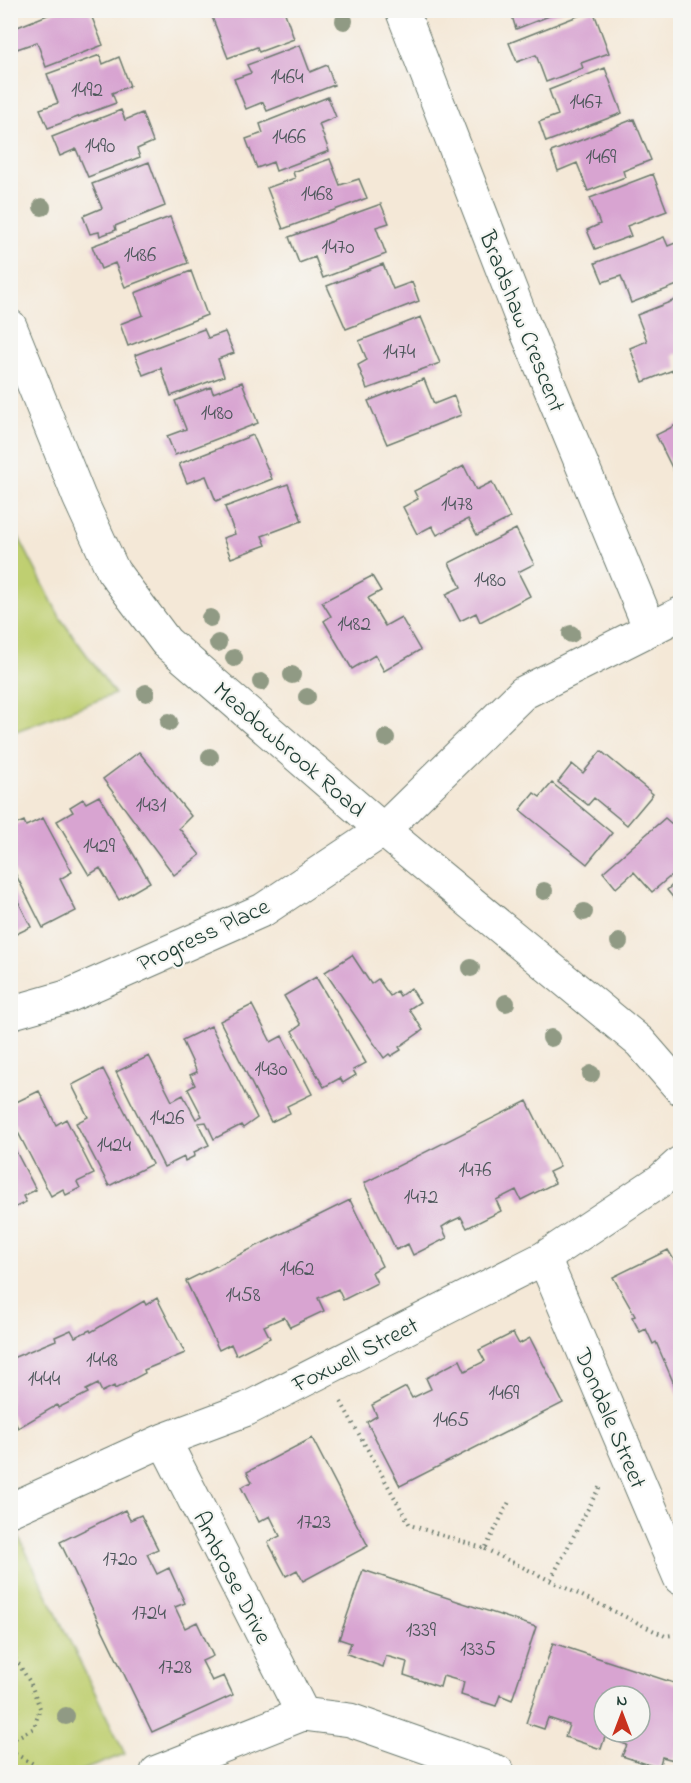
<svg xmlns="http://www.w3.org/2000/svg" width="691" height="1783" viewBox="0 0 691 1783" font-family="'Indie Flower',sans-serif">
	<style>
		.green { fill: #bfcf71; stroke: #6f8652; stroke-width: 1.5 }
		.building { fill: #d8a4d1; fill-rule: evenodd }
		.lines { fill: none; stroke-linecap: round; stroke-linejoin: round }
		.minor-casing { stroke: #6a796d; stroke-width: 35 }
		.path { stroke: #6a796d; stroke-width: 4; stroke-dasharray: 1.5 4.5; stroke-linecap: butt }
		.minor { stroke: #fff; stroke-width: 33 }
		.tree { fill: #909a84 }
		.labels { text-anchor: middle; stroke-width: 4.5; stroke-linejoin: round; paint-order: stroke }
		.number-label { font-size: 21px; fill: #4d575b }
		.street-label { font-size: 24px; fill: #1f3d34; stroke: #f6f6f2 }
	</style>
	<rect width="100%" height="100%" fill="#f6f6f2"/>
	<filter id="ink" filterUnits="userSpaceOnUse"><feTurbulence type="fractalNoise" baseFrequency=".0167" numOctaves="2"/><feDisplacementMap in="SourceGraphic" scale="12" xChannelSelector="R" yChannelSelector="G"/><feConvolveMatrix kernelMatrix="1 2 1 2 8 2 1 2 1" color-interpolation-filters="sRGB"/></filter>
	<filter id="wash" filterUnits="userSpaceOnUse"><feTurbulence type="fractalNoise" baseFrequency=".008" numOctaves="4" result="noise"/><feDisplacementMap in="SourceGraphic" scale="24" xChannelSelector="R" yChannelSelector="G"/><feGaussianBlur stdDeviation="1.35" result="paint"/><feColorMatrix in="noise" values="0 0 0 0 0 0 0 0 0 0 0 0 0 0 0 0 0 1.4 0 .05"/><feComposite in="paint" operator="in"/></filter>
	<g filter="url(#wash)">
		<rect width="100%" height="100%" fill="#f4e8d7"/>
		<path class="green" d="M11,522L61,619L115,694L11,733Z
			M15,1529L125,1754L78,1772H11L10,1531Z"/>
		<g id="blocks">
			<path class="building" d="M60,10H89L103,45L46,67L37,42L17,49L10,30Z
				M229,10H284L294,39L259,52L257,47L228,58L212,17Z
				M510,10H562V11L516,29Z
				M593,10L609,53L581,63L583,68L546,82L536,55L517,62L509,43Z
				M300,45L310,72L327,65L334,85L267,111L263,102L246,109L234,79L251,73L247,65Z
				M100,55L103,64L119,57L130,86L112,93L116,103L48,128L40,109L58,103L47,74Z
				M605,68L622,113L546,142L539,122L558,115L549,90Z
				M328,97L336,117L319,124L329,151L276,171L273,162L257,168L246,139L263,133L260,124Z
				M121,110L125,120L142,113L153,142L137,149L140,157L88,177L76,149L60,156L52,137Z
				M634,119L651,160L623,171L625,177L588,191L577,163L558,171L551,152Z
				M330,159L340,185L359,179L367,198L283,229L267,188L295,178L293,172Z
				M149,162L165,206L115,226L116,230L100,236L99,232L90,234L83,216L102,208L92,184Z
				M653,174L667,211L627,226L631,236L595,249L587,230L600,224L590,198Z
				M381,204L389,223L376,227L386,254L323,278L315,257L299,263L289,237Z
				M170,217L188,263L125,287L115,263L101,269L92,246Z
				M664,237L668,246L680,241V284L631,303L621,276L603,282L595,263Z
				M383,264L393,289L412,282L419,301L346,329L327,286Z
				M191,271L207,315L128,346L120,324L143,315L135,293Z
				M680,298V353L673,355L678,368L643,382L630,348L647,341L637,315Z
				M421,317L440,363L367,389L358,365L367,360L359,341Z
				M204,329L208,338L225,332L234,353L218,359L224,376L171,396L161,368L143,375L135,355Z
				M424,379L434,404L454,396L461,415L387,444L368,401Z
				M242,382L258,423L175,455L167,436L186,429L175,401L211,387L213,393Z
				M680,423V484L656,435Z
				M253,435L272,479L216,501L206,476L187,483L179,464Z
				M464,466L476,490L492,482L510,518L477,535L468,519L437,535L432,526L417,534L403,507L418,499L414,491Z
				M288,484L302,521L262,536L266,545L231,558L223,538L235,534L225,507Z
				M516,529L534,564L518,572L530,596L480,622L476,613L460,621L446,594L461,587L449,563Z
				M372,576L381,591L368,598L385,626L401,617L420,650L384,671L375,655L352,669L324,621L331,616L322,602Z
				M601,751L653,794L627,825L594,798L588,805L558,782L572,764L583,773Z
				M139,752L191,816L179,828L200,855L174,875L103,779Z
				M552,783L612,833L587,864L520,810L534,793L540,797Z
				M99,796L150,882L119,900L100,868L89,875L57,821L73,812L70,807L83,799L86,803Z
				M43,818L72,872L60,879L76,911L43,928L10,863V827L24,821L26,826Z
				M665,818L680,831V868L652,892L634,872L616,888L603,872Z
				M680,878V906L667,890Z
				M10,885L31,927L10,937Z
				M352,955L371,984L378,979L390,996L397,991L400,996L411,988L420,1002L409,1009L423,1030L399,1047L401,1050L391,1056L389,1054L384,1058L325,972Z
				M316,977L366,1063L353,1070L356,1075L343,1083L340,1078L324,1087L292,1031L301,1025L284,996Z
				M252,1005L271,1042L282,1036L312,1094L287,1106L290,1113L271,1122L220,1021Z
				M211,1026L257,1118L243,1128L241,1125L214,1139L206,1122L198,1123L209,1145L194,1152L195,1156L185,1161L184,1157L164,1167L116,1072L149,1056L172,1101L183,1095L196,1119L202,1116L188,1089L195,1085L190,1075L197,1072L182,1040Z
				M103,1069L152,1164L109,1186L76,1123L88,1117L72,1085Z
				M39,1091L56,1125L66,1119L94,1174L77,1182L80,1188L66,1195L63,1189L51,1196L10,1117V1105Z
				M527,1101L560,1167L549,1172L555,1183L521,1200L516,1190L496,1200L501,1211L467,1228L461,1217L450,1222L442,1227L447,1238L413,1255L408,1244L396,1250L364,1183Z
				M10,1140L36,1190L23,1196L26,1202L12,1209Z
				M350,1200L382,1266L372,1272L377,1283L343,1300L338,1289L318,1298L324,1311L290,1327L284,1317L264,1326L270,1338L236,1355L231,1344L219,1350L186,1281Z
				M668,1250L680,1270V1398L656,1342L653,1344L646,1329L640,1332L632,1317L635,1316L613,1277Z
				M157,1298L185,1353L144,1370L145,1373L115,1389L114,1386L102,1392L98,1384L86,1390L88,1393L58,1408L57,1405L18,1428L10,1412V1359L56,1340L55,1337L71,1330L75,1337L90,1330L91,1332L144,1301L146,1305Z
				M513,1333L519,1344L530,1338L563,1403L400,1486L367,1422L377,1416L372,1405L406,1387L412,1398L431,1389L426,1378L460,1360L465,1371L485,1361L479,1350Z
				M312,1438L368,1546L303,1581L297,1570L286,1576L268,1542L280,1536L270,1516L259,1522L241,1487L252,1482L247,1472Z
				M125,1510L130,1520L141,1515L158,1549L147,1554L157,1574L169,1568L185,1603L175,1607L185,1628L197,1622L213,1656L202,1661L212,1681L224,1676L233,1695L152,1732L60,1542Z
				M363,1570L536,1627L512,1700L500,1695L496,1706L461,1695L464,1682L443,1676L440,1687L404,1675L407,1662L386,1656L383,1667L347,1654L351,1643L339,1639Z
				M553,1643L680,1685V1741L674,1760L662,1757L659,1768L622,1756L627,1745L615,1740L605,1737L601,1749L565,1737L569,1725L548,1718L544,1729L526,1723ZM604,1696H640V1732H604Z"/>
		</g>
	</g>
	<g filter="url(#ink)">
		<use href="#blocks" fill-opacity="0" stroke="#6a796d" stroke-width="1.5"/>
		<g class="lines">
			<defs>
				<path id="minor" d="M402,10L522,320L650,629
					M10,326L79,497L113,571L166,642L383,830L640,1042L680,1088
					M10,1013L66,997L263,910L383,830L523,693L680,614
					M544,1258L680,1578
					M164,1440L303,1714
					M10,1510L164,1440L247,1409L544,1258L661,1180L680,1163
					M157,1772L303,1714L350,1720L498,1772"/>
			</defs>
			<use href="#minor" class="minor-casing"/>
			<path class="path" d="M341,1402L410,1525L485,1549L510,1500
				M485,1549L665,1636L680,1634
				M551,1579L601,1484
				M10,1658L14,1657L30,1682L40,1708L34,1728L10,1741
				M10,1751L48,1772"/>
			<use href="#minor" class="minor"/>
		</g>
		<g class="tree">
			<circle cx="344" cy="21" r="9"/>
			<circle cx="42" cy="207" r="9"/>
			<circle cx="210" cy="618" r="9"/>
			<circle cx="571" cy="634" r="9"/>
			<circle cx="218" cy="643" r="9"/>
			<circle cx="234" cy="658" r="9"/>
			<circle cx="292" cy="675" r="9"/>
			<circle cx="261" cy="682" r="9"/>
			<circle cx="146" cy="693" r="9"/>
			<circle cx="307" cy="697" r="9"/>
			<circle cx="169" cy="722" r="9"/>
			<circle cx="386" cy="738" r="9"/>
			<circle cx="210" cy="757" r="9"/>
			<circle cx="544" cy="891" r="9"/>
			<circle cx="584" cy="912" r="9"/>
			<circle cx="619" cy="942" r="9"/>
			<circle cx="471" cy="968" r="9"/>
			<circle cx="506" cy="1003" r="9"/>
			<circle cx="551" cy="1038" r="9"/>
			<circle cx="591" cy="1074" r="9"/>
			<circle cx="66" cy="1716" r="9"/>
		</g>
	</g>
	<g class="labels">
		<g class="number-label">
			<text x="287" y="83">1464</text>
			<text x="87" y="96">1492</text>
			<text x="586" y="108">1467</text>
			<text x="289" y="143">1466</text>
			<text x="100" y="152">1490</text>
			<text x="601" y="163">1469</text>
			<text x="317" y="200">1468</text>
			<text x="338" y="253">1470</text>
			<text x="140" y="261">1486</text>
			<text x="399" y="358">1474</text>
			<text x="217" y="419">1480</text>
			<text x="457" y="510">1478</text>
			<text x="490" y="586">1480</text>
			<text x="354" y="630">1482</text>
			<text x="151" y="811">1431</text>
			<text x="99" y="852">1429</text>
			<text x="271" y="1075">1430</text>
			<text x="167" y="1124">1426</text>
			<text x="114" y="1151">1424</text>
			<text x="475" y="1176">1476</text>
			<text x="421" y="1203">1472</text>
			<text x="297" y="1275">1462</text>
			<text x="243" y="1301">1458</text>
			<text x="102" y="1366">1448</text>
			<text x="44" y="1385">1444</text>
			<text x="504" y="1399">1469</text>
			<text x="451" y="1426">1465</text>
			<text x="314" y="1528">1723</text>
			<text x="120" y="1565">1720</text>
			<text x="149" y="1619">1724</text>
			<text x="421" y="1636">1339</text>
			<text x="478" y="1655">1335</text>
			<text x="175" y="1673">1728</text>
		</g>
		<g class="street-label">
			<text transform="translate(523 321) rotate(68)" y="8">Bradshaw Crescent</text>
			<text transform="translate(290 749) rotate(41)" y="8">Meadowbrook Road</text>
			<text transform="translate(203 934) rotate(-25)" y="8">Progress Place</text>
			<text transform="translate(355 1354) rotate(-27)" y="8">Foxwell Street</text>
			<text transform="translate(611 1418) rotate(67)" y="8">Dondale Street</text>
			<text transform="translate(233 1577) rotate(63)" y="8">Ambrose Drive</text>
		</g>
	</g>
	<rect width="691" height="1783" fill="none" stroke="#f6f6f2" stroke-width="36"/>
	<g transform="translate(622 1714)"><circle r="28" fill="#f6f6f2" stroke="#a0aca6" stroke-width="1.5"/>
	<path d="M0-4.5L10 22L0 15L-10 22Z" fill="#c8321e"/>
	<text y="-9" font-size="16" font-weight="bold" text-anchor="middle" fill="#1f3d34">N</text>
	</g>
</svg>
